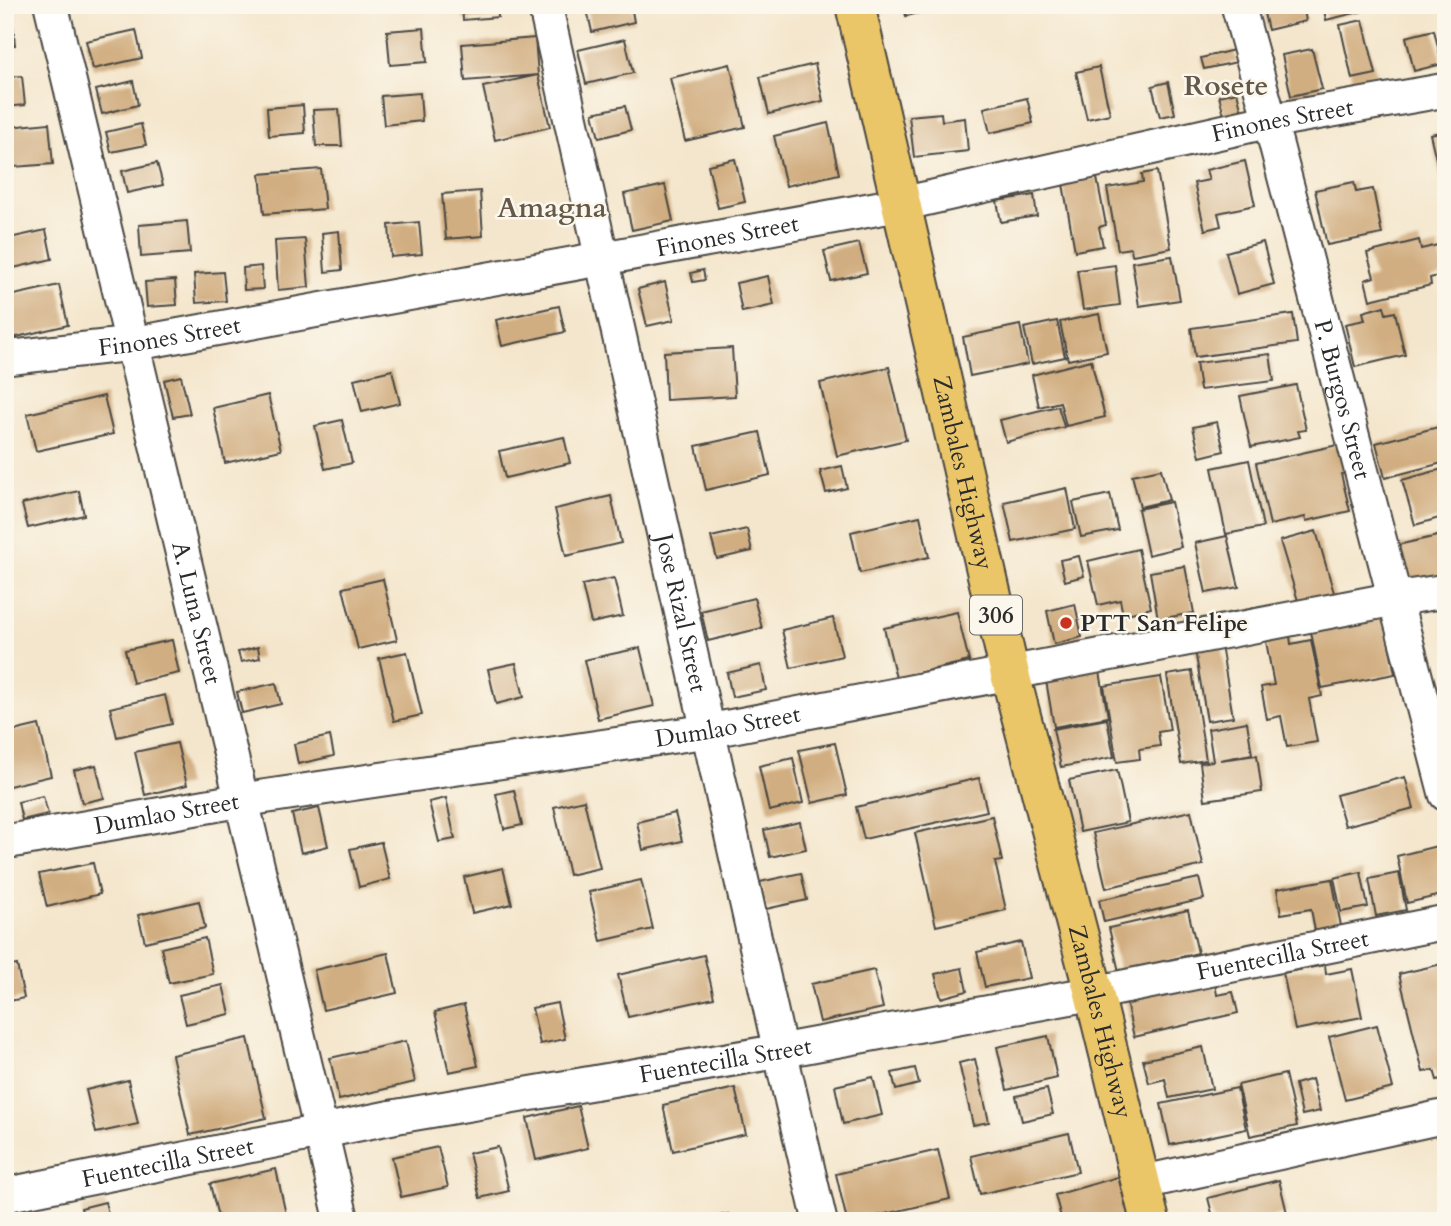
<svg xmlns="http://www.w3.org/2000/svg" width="1451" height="1226" viewBox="0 0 1451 1226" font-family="Cardo,serif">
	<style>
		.building { fill: #d1ae81 }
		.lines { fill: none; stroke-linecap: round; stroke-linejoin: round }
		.minor-casing { stroke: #494743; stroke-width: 37 }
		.major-casing { stroke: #494743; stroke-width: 42 }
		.minor { stroke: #fff; stroke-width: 33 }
		.major { stroke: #ebc669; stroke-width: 38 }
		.poi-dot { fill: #c8321e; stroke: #fbf7ec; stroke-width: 2.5 }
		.labels { text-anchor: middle; stroke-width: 5; stroke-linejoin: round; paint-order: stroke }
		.shield { fill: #fbf7ec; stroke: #696865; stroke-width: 2 }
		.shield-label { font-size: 23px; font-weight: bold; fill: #2b2b2b }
		.street-label { font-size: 24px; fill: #2b2b2b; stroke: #fbf7ec }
		.poi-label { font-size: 24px; font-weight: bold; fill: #2b2b2b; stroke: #fbf7ec; text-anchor: start }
		.quarter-label { font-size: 28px; font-weight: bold; fill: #655949; stroke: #fbf7ec }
	</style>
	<rect width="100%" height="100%" fill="#fbf7ec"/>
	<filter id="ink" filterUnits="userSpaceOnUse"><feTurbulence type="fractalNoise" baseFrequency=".0143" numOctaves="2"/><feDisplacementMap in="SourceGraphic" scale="14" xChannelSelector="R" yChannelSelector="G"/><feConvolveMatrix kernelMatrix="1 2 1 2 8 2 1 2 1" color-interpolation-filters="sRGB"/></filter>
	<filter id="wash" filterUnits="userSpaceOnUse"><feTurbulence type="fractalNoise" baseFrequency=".00686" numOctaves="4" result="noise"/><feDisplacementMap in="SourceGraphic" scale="28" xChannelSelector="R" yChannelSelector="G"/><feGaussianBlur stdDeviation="1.57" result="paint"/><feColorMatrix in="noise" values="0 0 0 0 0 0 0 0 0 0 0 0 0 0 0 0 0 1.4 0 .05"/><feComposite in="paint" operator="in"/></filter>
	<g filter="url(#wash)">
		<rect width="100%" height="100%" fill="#f4e6cc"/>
		<g id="blocks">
			<path class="building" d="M5,5H11L15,45L5,46Z
				M462,5H497L498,17L463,20Z
				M586,5H631L634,22L592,32Z
				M903,5H949V6L906,16Z
				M1262,5H1303L1306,21L1268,30Z
				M1323,5H1384V6L1326,20Z
				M1363,20L1376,74L1352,79L1340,25Z
				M424,28L427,62L390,65L387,31Z
				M136,30L142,58L93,69L86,41Z
				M1434,30L1442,64L1414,71L1406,37Z
				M535,38L538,75L465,81L462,44Z
				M625,39L633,73L586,84L578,50Z
				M1312,49L1322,89L1291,96L1282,55Z
				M1234,50L1237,62L1204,69L1201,58Z
				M730,64L745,127L685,141L670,78Z
				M815,64L823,101L769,114L760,77Z
				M1099,67L1110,114L1087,119L1076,72Z
				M538,75L550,127L495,140L483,87Z
				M22,76L25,105L5,107V77Z
				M133,81L138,105L102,114L96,90Z
				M1168,82L1175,114L1160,117L1152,86Z
				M1237,92L1242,112L1224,115L1219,96Z
				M420,93L422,121L384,125L381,96Z
				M1027,98L1033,123L990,133L984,108Z
				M303,105L305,133L269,136L267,108Z
				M625,106L631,130L599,138L593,113Z
				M339,109L342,146H316L313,110Z
				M941,113L942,121L965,118L968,151L914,157L909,116Z
				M49,123L53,164L13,167L9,127Z
				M828,123L839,174L786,186L774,136Z
				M141,124L146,145L111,152L106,132Z
				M1446,131V197H1445L1430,134Z
				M735,159L745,202L718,208L708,165Z
				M1245,161L1255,205L1218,213L1221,226L1205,230L1194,183L1209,180L1206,170Z
				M157,163L163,185L127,193L122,171Z
				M321,169L325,209L264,214L260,174Z
				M1157,171L1171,248L1132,255L1131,248L1118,250L1107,188L1143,182L1142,174Z
				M1097,178L1106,225L1099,227L1103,246L1075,251L1063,184Z
				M1354,182L1356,192L1373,189L1382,234L1327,245L1315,190Z
				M665,185L673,221L632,230L624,194Z
				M480,191L483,236L446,239L442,194Z
				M1034,195L1037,216L1001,222L997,201Z
				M187,221L190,253L141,257L139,225Z
				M419,222L422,254L391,257L389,225Z
				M46,230L52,259L5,270V239Z
				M339,231L342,270L325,272L322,233Z
				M305,239L309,287L278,290L275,241Z
				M1419,240L1421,249L1438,245L1445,274L1430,278L1431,285L1370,300L1365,280L1374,277L1367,253Z
				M1263,242L1274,284L1237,294L1226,252Z
				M859,243L867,273L831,281L824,251Z
				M1172,256L1180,300L1139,306L1132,262Z
				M1115,265L1120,305L1083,310L1077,270Z
				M261,266L263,289L244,290L243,268Z
				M703,270L705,280L693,282L691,273Z
				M223,272L226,301L196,303L194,274Z
				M768,276L774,305L742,312L736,283Z
				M175,280L177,305L147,307L145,282Z
				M665,282L674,320L647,326L638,289Z
				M59,285L68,325L12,338L5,309V297Z
				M559,306L565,332L502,346L496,320Z
				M1384,306L1386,314L1395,312L1405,355L1355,367L1345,324L1365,320L1363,312Z
				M1099,314L1107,352L1068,360L1060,322Z
				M1293,314L1297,343L1195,357L1191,328Z
				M1057,321L1065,357L1032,364L1024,328Z
				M1020,325L1028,364L970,376L963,337Z
				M732,348L735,396L666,400L664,352Z
				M1270,354L1274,381L1200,390L1196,363Z
				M1091,360L1105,417L1066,426L1060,402L1039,407L1032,375Z
				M889,367L906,440L837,456L820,383Z
				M392,370L400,403L362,412L354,379Z
				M181,376L190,414L173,417L164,380Z
				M1296,385L1306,430L1298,431L1300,437L1251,447L1240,396Z
				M268,395L281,450L225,463L213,408Z
				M104,396L113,434L36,451L27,414Z
				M1058,406L1064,427L1006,442L1000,420Z
				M342,420L352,463L325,469L315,426Z
				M1217,422L1224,451L1200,457L1193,427Z
				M1446,425V462L1385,478L1376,443Z
				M760,432L770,475L706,490L696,446Z
				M564,437L570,463L505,478L499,451Z
				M1342,444L1348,473L1341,474L1350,511L1306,521L1305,517L1270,525L1256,463Z
				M1249,460L1263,527L1226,534L1212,468Z
				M842,466L847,488L826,493L820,471Z
				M1446,468V516L1415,525L1402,480Z
				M1161,469L1169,500L1140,507L1132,475Z
				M1067,488L1075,529L1013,542L1004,502Z
				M79,491L84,515L28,528L22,504Z
				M1110,494L1118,530L1081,537L1073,502Z
				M611,496L621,543L566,556L555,509Z
				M1171,502L1181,547L1148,555L1138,509Z
				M920,516L929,557L860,573L851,532Z
				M747,529L752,551L717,559L711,537Z
				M1316,531L1337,603L1302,614L1280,541Z
				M1446,534V578L1407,587L1398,545Z
				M1227,536L1239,587L1206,593L1195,543Z
				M1138,549L1151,608L1123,615L1120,600L1098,605L1088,561Z
				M1079,556L1084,576L1065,581L1060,560Z
				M1185,566L1194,613L1158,619L1150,572Z
				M614,578L623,616L591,623L582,585Z
				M383,579L397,640L358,649L343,588Z
				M754,598L762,628L708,641L701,611Z
				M1075,604L1082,637L1054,644L1047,611Z
				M957,612L969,661L896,678L884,628Z
				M833,618L842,656L791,668L782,630Z
				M1384,618L1395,674L1322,688L1311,632Z
				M1290,636L1291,644L1311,640L1322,696L1309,699L1317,742L1287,747L1281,716L1267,719L1261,687L1274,685L1266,641Z
				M172,640L179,673L133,683L125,650Z
				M1221,645L1233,717L1207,721L1195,650Z
				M258,647L260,658L241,662L238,652Z
				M640,648L654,706L598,719L584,660Z
				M407,652L422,715L394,721L379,658Z
				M516,663L524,697L496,704L488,669Z
				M761,665L766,690L732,697L727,673Z
				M1099,666L1108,717L1054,727L1045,675Z
				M1192,671L1206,760L1181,764L1167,675Z
				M1161,677L1170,730L1158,732L1160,746L1139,749L1140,759L1117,762L1104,686Z
				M276,683L281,704L242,713L237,692Z
				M165,695L172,724L117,737L110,708Z
				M1107,719L1114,757L1061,767L1053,729Z
				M1247,722L1252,754L1220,760L1257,755L1262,792L1205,800L1200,763L1213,761L1208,729Z
				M39,725L51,776L5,787V733Z
				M330,736L334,756L298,764L294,744Z
				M177,743L187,785L145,795L135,752Z
				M835,743L847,795L812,803L799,750Z
				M793,758L803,803L769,811L759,766Z
				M96,765L104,798L82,803L74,770Z
				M1117,770L1128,822L1080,832L1069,780Z
				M1405,777L1414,808L1345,826L1336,795Z
				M979,778L987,811L864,839L856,807Z
				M514,790L522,825L504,829L496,794Z
				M43,796L48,814L22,820L18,802Z
				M446,798L455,839L439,842L429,802Z
				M584,800L600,868L569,875L554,807Z
				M319,808L328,846L301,853L292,814Z
				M1191,811L1203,865L1106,888L1093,833Z
				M675,813L682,841L643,850L637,822Z
				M992,816L1002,861L995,862L1006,910L936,926L915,833Z
				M800,822L806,849L770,857L764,830Z
				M381,842L390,879L359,887L350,849Z
				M1437,846L1446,894L1407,903L1397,856Z
				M93,863L100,894L47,907L39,874Z
				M503,868L512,904L472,913L464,877Z
				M1361,872L1368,907L1341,912L1334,878Z
				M801,873L807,900L766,909L760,882Z
				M1399,873L1406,910L1376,916L1369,879Z
				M1199,878L1204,899L1104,922L1099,900Z
				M1332,879L1341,926L1315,931L1311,909L1281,914L1277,889Z
				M641,880L653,929L601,941L589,892Z
				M199,901L205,928L145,942L138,915Z
				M1188,910L1198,953L1119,972L1109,928Z
				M205,938L213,974L169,983L161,948Z
				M1021,942L1029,978L985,987L977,952Z
				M388,953L397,993L323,1010L314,970Z
				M704,955L714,998L628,1017L618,975Z
				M1446,963V1078L1437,1080L1434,1070L1423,1072L1399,974Z
				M17,965L24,998L5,1002V967Z
				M1325,965L1326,974L1352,969L1362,1017L1295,1030L1283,973Z
				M962,968L967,991L941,998L935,974Z
				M874,970L883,1008L820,1022L811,984Z
				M1214,978L1217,995L1233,992L1238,1013L1134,1037L1125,998Z
				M223,985L230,1014L186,1024L179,995Z
				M557,1003L565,1039L540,1044L532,1008Z
				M464,1005L478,1066L449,1072L435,1012Z
				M1377,1025L1393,1088L1345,1100L1329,1037Z
				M1048,1036L1057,1078L1007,1090L997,1047Z
				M248,1038L266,1118L190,1135L172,1055Z
				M406,1041L415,1082L339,1100L330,1058Z
				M1203,1047L1212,1089L1169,1098L1165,1079L1149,1083L1143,1060Z
				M975,1059L989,1122L973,1125L959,1063Z
				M915,1068L919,1084L896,1090L892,1073Z
				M1285,1074L1297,1126L1250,1136L1238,1085Z
				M873,1077L882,1115L843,1124L835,1086Z
				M1312,1079L1320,1111L1302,1115L1295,1084Z
				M128,1080L138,1124L96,1133L86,1090Z
				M735,1088L746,1134L673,1151L663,1105Z
				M1237,1088L1246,1129L1170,1145L1161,1104Z
				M1047,1089L1053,1114L1022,1121L1016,1096Z
				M578,1106L588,1148L536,1160L527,1118Z
				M1069,1133L1078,1172L980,1194L971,1156Z
				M438,1147L448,1187L401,1197L392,1157Z
				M498,1147L509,1191L480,1198L469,1153Z
				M938,1150L950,1199L855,1221H847L836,1174Z
				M276,1169L286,1215L259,1221H219L210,1184Z
				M1118,1177L1130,1221H1062L1055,1195Z
				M1279,1180L1287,1213L1257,1221H1214L1208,1198Z
				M105,1202L110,1221H84L81,1208Z
				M728,1214L729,1221H701V1220Z"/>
		</g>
	</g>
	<g filter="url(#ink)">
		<use href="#blocks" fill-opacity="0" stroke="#494743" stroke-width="2"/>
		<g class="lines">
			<defs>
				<g id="minor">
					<path id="s1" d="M51,5L321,1131L342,1221"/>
					<path id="s2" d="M545,5L780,1051L820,1221"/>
					<path id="s3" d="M1238,5L1270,121L1446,794"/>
					<path id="s4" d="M5,358L132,344L902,204L1270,121L1446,90"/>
					<path id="s5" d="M5,842L242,800L708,731L1394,599L1446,591"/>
					<path d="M1140,1183L1446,1116"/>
					<path id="s6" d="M5,1195L393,1117L780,1051L1094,993L1446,922"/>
				</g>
				<g id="major">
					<path id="s7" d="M855,5L1010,674L1094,993L1150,1221"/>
				</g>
			</defs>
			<use href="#minor" class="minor-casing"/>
			<use href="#major" class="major-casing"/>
			<use href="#minor" class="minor"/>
			<use href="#major" class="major"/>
		</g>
	</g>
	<circle class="poi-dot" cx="1066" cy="623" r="7"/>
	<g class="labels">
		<rect class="shield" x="970" y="595.5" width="52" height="39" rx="5"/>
		<g class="shield-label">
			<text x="996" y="623">306</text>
		</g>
		<g class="street-label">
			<text dy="8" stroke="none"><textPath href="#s4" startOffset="1300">Finones Street</textPath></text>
			<text dy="8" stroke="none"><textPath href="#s4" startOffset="733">Finones Street</textPath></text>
			<text dy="8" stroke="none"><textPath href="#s4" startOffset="166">Finones Street</textPath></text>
			<text dy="8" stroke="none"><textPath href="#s3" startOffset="408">P. Burgos Street</textPath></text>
			<text dy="8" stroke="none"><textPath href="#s7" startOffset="480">Zambales Highway</textPath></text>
			<text dy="8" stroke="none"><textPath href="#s1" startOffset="625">A. Luna Street</textPath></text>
			<text dy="8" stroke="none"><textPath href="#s2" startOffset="623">Jose Rizal Street</textPath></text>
			<text dy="8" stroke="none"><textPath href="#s5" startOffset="732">Dumlao Street</textPath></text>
			<text dy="8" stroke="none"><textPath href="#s5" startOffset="164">Dumlao Street</textPath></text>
			<text dy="8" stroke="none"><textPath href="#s6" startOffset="1300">Fuentecilla Street</textPath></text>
			<text dy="8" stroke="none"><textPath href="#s7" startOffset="1046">Zambales Highway</textPath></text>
			<text dy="8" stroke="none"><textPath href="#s6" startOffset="733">Fuentecilla Street</textPath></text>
			<text dy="8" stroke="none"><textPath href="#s6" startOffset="166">Fuentecilla Street</textPath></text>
		</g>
		<g class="poi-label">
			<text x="1080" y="631">PTT San Felipe</text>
		</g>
		<g class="quarter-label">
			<text x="1226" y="95">Rosete</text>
			<text x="552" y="217">Amagna</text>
		</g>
	</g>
	<rect width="1451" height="1226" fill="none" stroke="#fbf7ec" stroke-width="28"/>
</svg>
